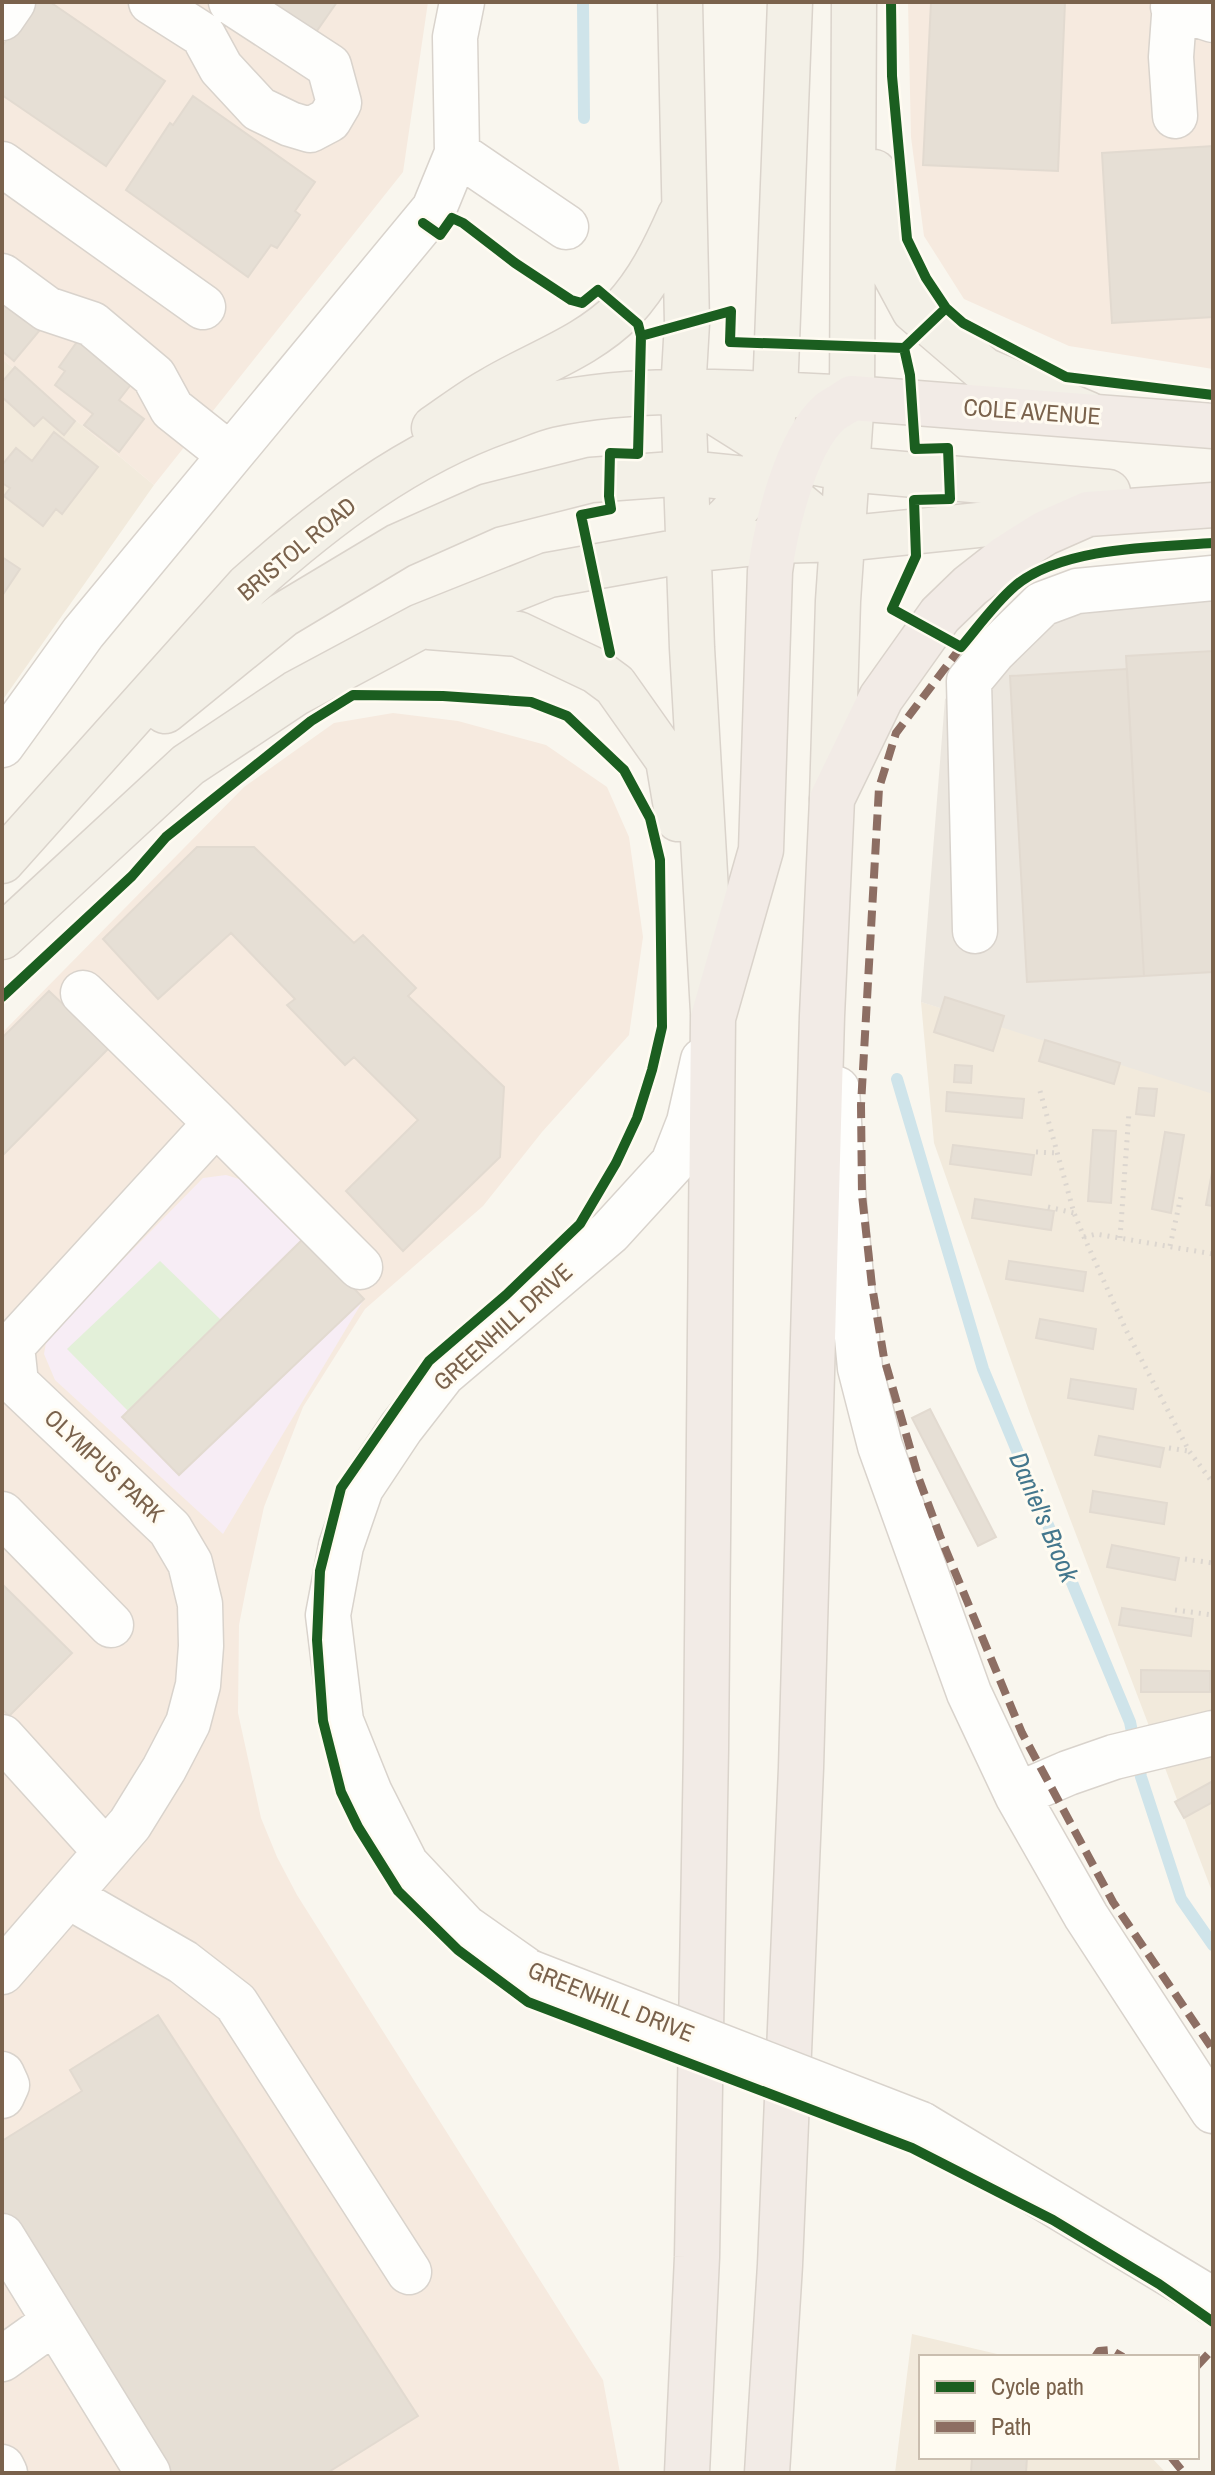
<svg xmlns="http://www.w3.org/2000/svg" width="1215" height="2475" viewBox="0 0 1215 2475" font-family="'Archivo Narrow',sans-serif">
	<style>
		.residential { fill: #f2eadc }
		.commercial { fill: #f6eadf }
		.industrial { fill: #ece7df }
		.education { fill: #f7edf5 }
		.green { fill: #e3f0d9 }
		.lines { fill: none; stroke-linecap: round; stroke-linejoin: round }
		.stream { stroke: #cfe4ea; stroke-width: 12 }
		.building { fill: #e6dfd5; stroke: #e2dad0; stroke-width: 2 }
		.minor-casing { stroke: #d9d3cc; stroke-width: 47 }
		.major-casing { stroke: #dad3cb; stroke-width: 47 }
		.highway-casing { stroke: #dad3cb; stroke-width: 47 }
		.path { stroke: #dcd6cf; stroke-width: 5; stroke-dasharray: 2 6; stroke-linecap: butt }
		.minor { stroke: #fefefc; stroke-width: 44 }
		.major { stroke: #f3f0e7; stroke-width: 44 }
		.highway { stroke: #f2ebe6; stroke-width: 44 }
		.minor-bridge-casing { stroke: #d9d3cc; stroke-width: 47; stroke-linecap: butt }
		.minor-bridge { stroke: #fefefc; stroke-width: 44 }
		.quiet { stroke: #8d6e63; stroke-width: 8; stroke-dasharray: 16 8; stroke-linecap: butt }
		.cycleway-casing { stroke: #fffbf1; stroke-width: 15 }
		.cycleway { stroke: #1b5e20; stroke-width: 10 }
		.labels { text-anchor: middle; stroke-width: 6; stroke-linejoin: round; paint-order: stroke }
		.street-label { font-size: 24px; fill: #7a624c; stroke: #fffbf1 }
		.water-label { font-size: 26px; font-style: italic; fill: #44778d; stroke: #fffbf1 }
	</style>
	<rect width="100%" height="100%" fill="#f9f6ee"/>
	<path class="residential" d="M2,359L154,485L2,701Z
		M921,1002L1213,1090V1894L1029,1411L934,1143Z
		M912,2334L1010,2357H921V2457H1151L1166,2473H895Z"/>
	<path class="commercial" d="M2,2H428L403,172L154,485L2,359Z
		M908,2H1213V369L1069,346L964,299L924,236L911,137Z
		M393,713L458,721L546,745L607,787L629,837L643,937L629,1035L542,1132L483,1206L365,1309L303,1407L264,1507L247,1584L239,1625L238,1713L261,1818L277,1857L297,1895L603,2380L620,2473H2V1033L244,787L334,723Z"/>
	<path class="industrial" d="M1213,595V1094L921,1002L945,699L1061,617Z"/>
	<path class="education" d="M226,1175L255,1184L364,1299L223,1534L55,1380L44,1354L47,1337L203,1178Z"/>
	<path class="green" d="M160,1261L221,1320L128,1411L67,1349Z"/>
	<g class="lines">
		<path class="stream" d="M583,2L584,118
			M897,1079L983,1369L1130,1722L1141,1777L1181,1899L1213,1945"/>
	</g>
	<path class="building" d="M32,2H50L165,81L106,166L2,95V47Z
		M243,2H337L307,45Z
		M931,2H1065L1058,171L923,165Z
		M193,96L315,182L295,211L300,215L277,248L271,245L248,277L126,190L170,123L173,125Z
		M1213,146V317L1112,323L1102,153Z
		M5,302L40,330L14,361L2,351V306Z
		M84,332L139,374L119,400L144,419L119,452L84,425L93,414L55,385L65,371L59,367Z
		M15,367L75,421L64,435L43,417L34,426L2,397V382Z
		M54,432L98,467L62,514L56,509L43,526L4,496L10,488L2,483V465L16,448L32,461Z
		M2,557L20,569L2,596Z
		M1213,651V972L1144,976L1126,656Z
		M1127,669L1144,976L1027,982L1010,676Z
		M197,847H254L354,943L363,935L416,988L408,996L504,1087L500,1157L403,1251L346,1191L418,1120L354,1057L345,1065L287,1005L295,999L231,933L158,999L103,939Z
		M49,991L109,1048L2,1156V1038Z
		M945,997L1004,1016L993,1051L934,1032Z
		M1045,1040L1120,1063L1114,1084L1039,1061Z
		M955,1065L972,1066L971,1083L954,1082Z
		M1139,1088L1157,1089L1154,1116L1136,1114Z
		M947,1092L1024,1099L1022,1118L946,1111Z
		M1093,1130L1116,1131L1111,1203L1088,1201Z
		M1165,1132L1184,1135L1171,1213L1152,1209Z
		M953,1145L1034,1155L1031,1175L950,1164Z
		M1213,1167V1206L1206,1205Z
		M975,1199L1054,1211L1051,1230L972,1218Z
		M305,1237L364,1299L179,1475L122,1417Z
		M1009,1261L1086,1272L1083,1291L1006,1279Z
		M1040,1319L1096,1329L1093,1349L1036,1338Z
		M1071,1379L1136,1389L1133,1409L1068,1398Z
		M930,1409L996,1537L978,1546L912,1418Z
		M1099,1436L1164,1448L1160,1467L1095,1455Z
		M1093,1491L1167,1503L1164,1524L1090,1512Z
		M1112,1545L1179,1558L1175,1580L1107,1567Z
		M2,1584L72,1653L9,1716L2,1709Z
		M1122,1608L1193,1619L1191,1636L1119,1625Z
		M1141,1670L1210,1671V1692H1141Z
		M1213,1781V1802L1184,1818L1175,1802Z
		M158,2015L418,2416L327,2473H167L2,2216V2141L82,2091L70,2070Z
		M972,2457H1027L1026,2473H971Z"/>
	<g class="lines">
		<defs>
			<path id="minor" d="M151,2L203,35L221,68L259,109L290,124L310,130L329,120L339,103L329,66L231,2
				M1173,7L1213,20
				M2,18L13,2
				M1175,116L1171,57L1175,2
				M457,153L566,227
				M2,164L203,307
				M2,276L47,309L92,324L154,376L172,409L230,455
				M2,745L83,633L434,209L457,153L455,37L462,2
				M975,931L969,681L994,651L1042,604L1077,591L1213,578
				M837,1089L844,1204L860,1368L880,1446L969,1693L1017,1795L1086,1916L1213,2111
				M216,1123L360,1267
				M2,1514L111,1625
				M2,1737L106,1852
				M1017,1795L1068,1773L1114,1757L1213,1733
				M68,1896L183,1962L236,2003L409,2272
				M2,1972L130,1824L164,1769L188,1723L198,1685L201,1646L200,1604L190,1563L170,1529L16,1383L12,1346L216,1123L83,993
				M529,1972L465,1927L406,1864L370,1793L341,1721L328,1615L341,1546L361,1488L401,1428L443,1374L610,1232L673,1163L689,1122L703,1060
				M2,2074L7,2085L2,2096
				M921,2124L1198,2291L1213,2303
				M2,2236L148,2473
				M2,2359L54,2322
				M2,2467L5,2473"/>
			<path id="major" d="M680,2L687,323L683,392L692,648L713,1012
				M874,172L879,214L893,271L914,310L984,370L1088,414
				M683,392L769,446L800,460L847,469L1108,492
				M434,428C453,415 471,401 491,390C534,364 587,347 623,310C649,282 665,249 680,215
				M688,550C726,525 760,490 770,444C773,428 773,411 775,394L790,2
				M429,627L518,634L596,671L615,685L668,760L678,819
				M165,711L283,615L398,546L488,506L591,480L687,473L755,480L787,495L815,518
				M832,799L838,601L852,398L854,2
				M2,861L248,586C325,517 408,453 507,419C520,414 534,408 548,405C647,384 751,393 852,398
				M2,937L188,765L296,693L421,626L549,575L688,550L775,541L842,539L1084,514"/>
			<path id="highway" d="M687,2473L697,2257L706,1749L713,1018L761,850L770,571C776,527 795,443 830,412C837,407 845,403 852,398L1213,426
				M767,2473L780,2265L801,1768L822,1016L832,799L881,698L940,615L970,586L1007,557L1045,533L1088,514L1213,505"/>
		</defs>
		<use href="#minor" class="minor-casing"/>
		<use href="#major" class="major-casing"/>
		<use href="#highway" class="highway-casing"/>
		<path class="path" d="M1040,1091L1074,1213L1084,1237L1126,1330L1189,1451L1213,1483
			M1036,1152L1057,1153
			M1048,1207L1074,1213
			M1084,1237L1096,1234L1213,1254
			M1120,1238L1129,1112
			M1170,1246L1182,1192
			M1169,1448L1188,1451
			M1185,1559L1213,1563
			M1175,1610L1213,1615"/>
		<use href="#minor" class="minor"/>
		<use href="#major" class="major"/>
		<use href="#highway" class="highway"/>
		<defs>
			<path id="minor-bridge" d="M529,1972L921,2124"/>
		</defs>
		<use href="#minor-bridge" class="minor-bridge-casing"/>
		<use href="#minor-bridge" class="minor-bridge"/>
		<path class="quiet" d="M961,647L896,733L879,788L861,1105L862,1195L872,1286L884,1358L919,1479L940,1536L1022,1733L1113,1902L1213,2050
			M1095,2357L1099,2351L1111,2350L1123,2357
			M1197,2366L1213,2349
			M1171,2457L1184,2473"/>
		<defs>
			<path id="cycleway" d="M891,2L892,76L907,239L926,278L946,308L963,323L1066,377L1213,395
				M423,223L440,235L452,218L463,223L515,263L571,300L582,303L598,290L638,324L641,336L638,454L610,453L609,496L611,509L581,515L610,653
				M641,336L731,311L730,342L904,348L946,308
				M904,348L910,375L915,449L948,448L950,499L914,500L916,556L892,609L961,647C978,627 995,603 1015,586C1061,547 1154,547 1213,543
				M2,997L132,876L166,837L311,721L353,695L443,696L531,702L567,716L624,770L650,818L660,860L662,1027L652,1070L637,1118L616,1163L580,1224L506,1295L429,1361L341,1488L320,1571L317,1640L323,1721L341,1792L358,1827L398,1891L458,1950L528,2002L912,2148L1053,2220L1159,2284L1213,2322"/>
		</defs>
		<use href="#cycleway" class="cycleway-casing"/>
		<use href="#cycleway" class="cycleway"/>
	</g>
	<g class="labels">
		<g class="street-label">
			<text transform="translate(1032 412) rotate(4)" y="8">COLE AVENUE</text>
			<text transform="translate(297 549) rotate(-40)" y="8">BRISTOL ROAD</text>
			<text transform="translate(503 1327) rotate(-42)" y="8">GREENHILL DRIVE</text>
			<text transform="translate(104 1466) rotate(43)" y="8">OLYMPUS PARK</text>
			<text transform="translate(611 2002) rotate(22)" y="8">GREENHILL DRIVE</text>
		</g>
		<g class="water-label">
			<text transform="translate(1044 1517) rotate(67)" y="9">Daniel's Brook</text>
		</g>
	</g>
	<rect width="1215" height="2475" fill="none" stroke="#7a624c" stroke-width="8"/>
	<rect x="919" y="2355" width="280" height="104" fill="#fffbf1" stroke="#cabeaf" stroke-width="2"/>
	<rect x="935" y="2381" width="40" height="12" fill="#1b5e20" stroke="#cabeaf" stroke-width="2"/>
	<text x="991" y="2395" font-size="24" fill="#7a624c">Cycle path</text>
	<rect x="935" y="2421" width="40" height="12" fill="#8d6e63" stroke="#cabeaf" stroke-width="2"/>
	<text x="991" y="2435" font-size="24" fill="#7a624c">Path</text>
</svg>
